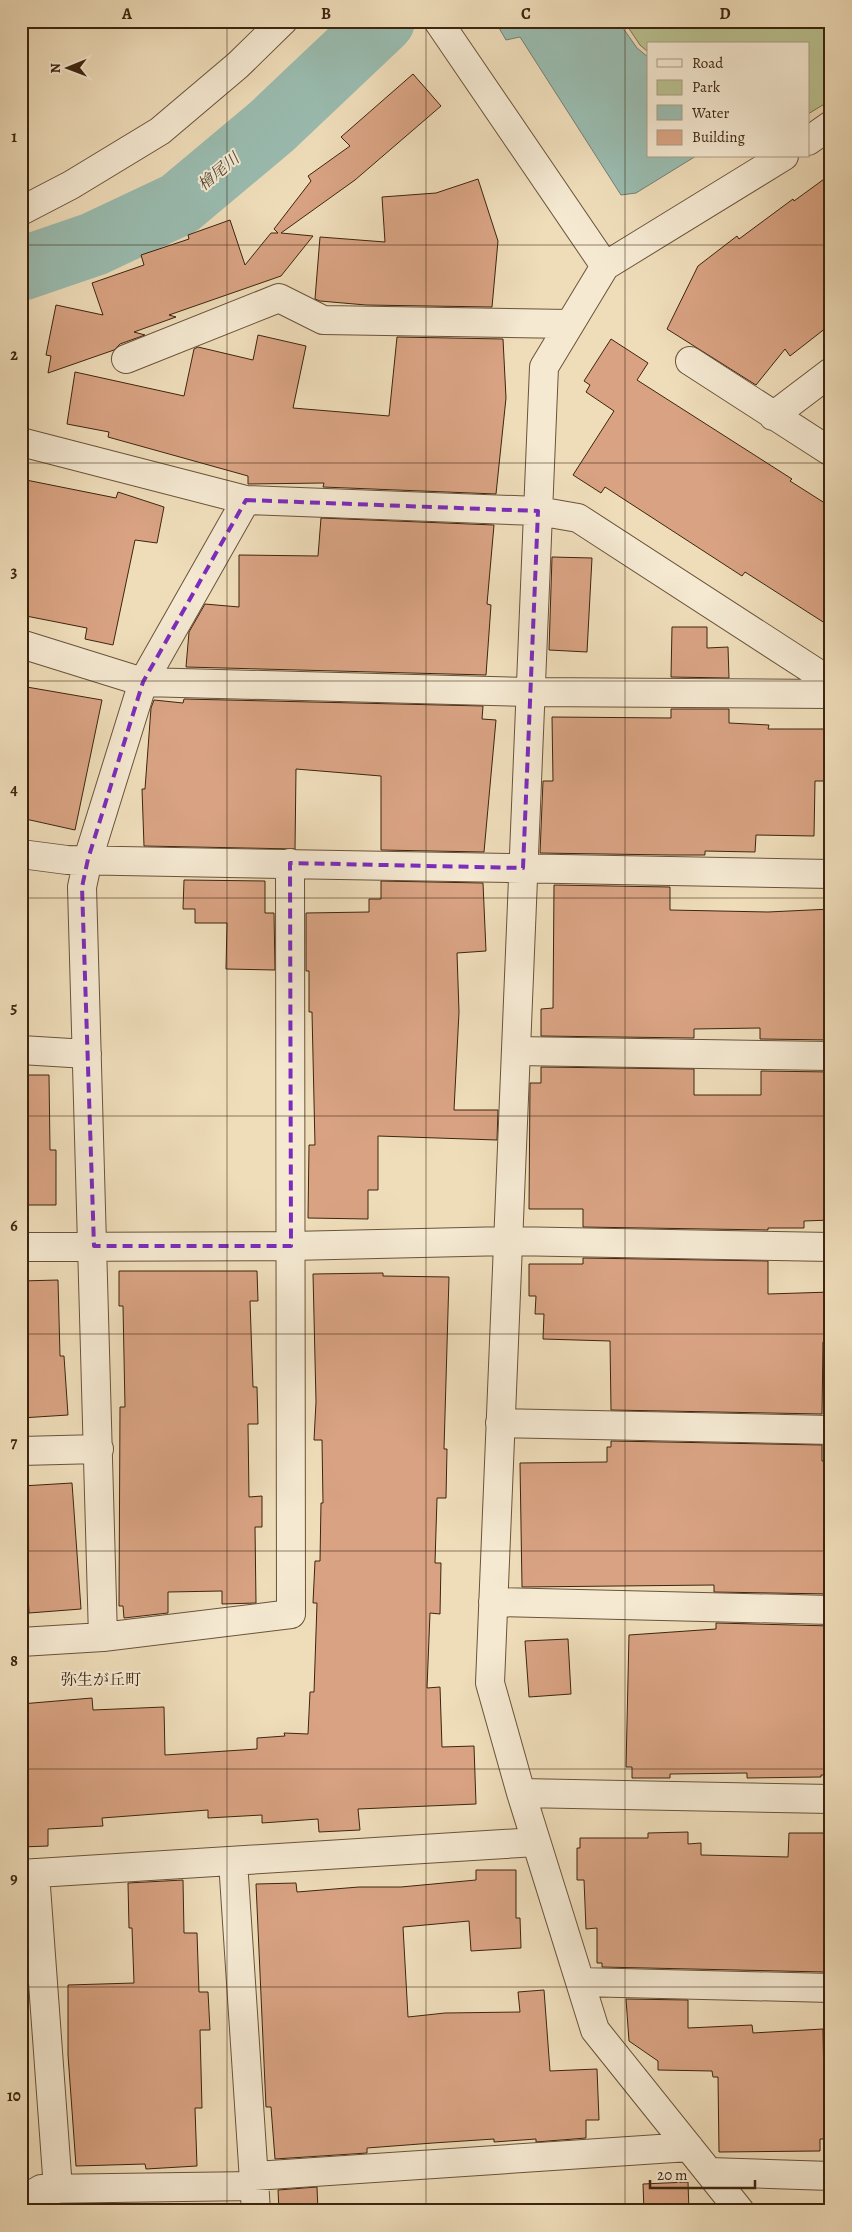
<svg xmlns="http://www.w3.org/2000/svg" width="852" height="2232" viewBox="0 0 852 2232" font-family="Alegreya,'Noto Serif JP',serif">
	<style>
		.green { fill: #b9c190; stroke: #7b7350 }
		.water { fill: #9abcb0; stroke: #758070 }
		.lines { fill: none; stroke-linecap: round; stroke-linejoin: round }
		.river { stroke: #9abcb0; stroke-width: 64 }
		.building { fill: #d9a383; stroke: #3d250f }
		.minor-casing { stroke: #6a533a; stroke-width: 30 }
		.minor { stroke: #f5e9d2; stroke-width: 28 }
		.marked { fill: none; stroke: #7b2cbf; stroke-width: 4; stroke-dasharray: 10 6; stroke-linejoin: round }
		.grid { fill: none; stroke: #3d250f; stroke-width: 1; stroke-opacity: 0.55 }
		.labels { text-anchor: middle; stroke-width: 4; stroke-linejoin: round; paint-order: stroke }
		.water-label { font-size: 16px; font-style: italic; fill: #544b37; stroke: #f5e9d2 }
		.neighbourhood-label { font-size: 16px; fill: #3d250f; stroke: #f5e9d2 }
		.neatline { fill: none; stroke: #3d250f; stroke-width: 2 }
		.grid-label { font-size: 16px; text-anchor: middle; font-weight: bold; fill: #3d250f }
	</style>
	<rect width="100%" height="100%" fill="#efddba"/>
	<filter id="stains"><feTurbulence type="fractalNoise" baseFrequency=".004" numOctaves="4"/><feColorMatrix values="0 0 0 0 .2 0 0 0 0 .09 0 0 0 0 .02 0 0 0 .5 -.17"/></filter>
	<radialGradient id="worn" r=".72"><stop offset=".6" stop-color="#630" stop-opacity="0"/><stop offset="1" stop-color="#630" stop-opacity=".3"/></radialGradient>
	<path class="green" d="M624,21H831V100L808,114V44H648V52L640,45Z"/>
	<path class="water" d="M495,21H618L637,48L648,57V156H696L636,193L621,195L520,37L506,40Z"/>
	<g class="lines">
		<path class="river" d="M21,269L94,244L179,204L271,127L383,21"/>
	</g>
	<path class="building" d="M413,74L441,106L355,180L281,233L313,236L281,276L169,315L176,317L134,332L145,335L120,344L114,350L48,373L51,356L46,355L56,305L103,315L92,283L144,265L141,255L189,239L188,235L230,220L245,265L271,233H278L274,229L311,181L308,176L350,146L341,137Z
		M831,174V324L790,356L785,349L756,385L667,329L698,266L737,236L739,239L793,199L794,201Z
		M478,179L498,241L492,307L366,305L320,301L315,299L320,237L385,242L382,197L436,193Z
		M258,335L306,346L293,408L389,416L397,337L503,339L506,398L496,494L323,487L324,483L248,484V476L108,437L109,432L67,424L75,372L184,396L194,349L198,347L253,360Z
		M611,339L648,363L637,380L792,479L790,481L831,507V627L745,572L742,576L605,487L601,493L573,475L614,411L586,392L590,385L584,381Z
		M21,479L116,498L118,492L164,507L157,543L135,540L113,645L85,639L87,628L21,615Z
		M321,518L494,525L487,604L491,605L486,675L186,667L189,632L205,604L239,607V555L318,556Z
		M552,557L592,558L587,652L549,650Z
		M672,627H707V648L728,647L729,678L671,677Z
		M21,686L102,700L75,830L21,818Z
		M184,699L483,706L482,719L496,720L484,852L381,850V776L296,769L295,849L144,846L142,789H145L151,708L154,700L183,703Z
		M671,709H729V723L769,725L768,729H831V781H815L814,836L756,835L755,852L705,851V855H670L540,853L543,781H553L552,717L671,718Z
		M184,880L265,881V913H274L275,970L226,969L227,923H195V909H183Z
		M381,881L483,883L486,951L457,953L459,1012L454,1110H498L497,1140L378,1136V1190H368V1219L308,1218L309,1145H315L312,1012H309V971H306V913L369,912V899H381Z
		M554,885L670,887V910L768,912L831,909V1040L760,1039V1028L694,1029V1038L541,1036V1009L553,1008Z
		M541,1067L694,1069V1095H761V1071L831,1072V1220L804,1221V1228H768V1230L583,1227V1209H529L530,1083H541Z
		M21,1075H49L50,1150H56V1205H21Z
		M583,1258L768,1261V1294L831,1292L830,1342H823L822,1414L611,1410L610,1341L543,1339L544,1314H535L536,1296H529V1264H583Z
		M119,1271H257L258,1301H250L253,1387H257L258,1424H248L249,1497L262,1496V1527H255L256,1603L222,1604V1591L168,1592V1613L124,1618L123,1606H119L120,1407H125L123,1306H119Z
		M383,1273V1276L449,1277L444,1449H447L446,1498H437L435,1563H441L440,1614L430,1613L427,1688L440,1687L442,1747L474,1746L476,1804L358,1809L360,1830L319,1832L318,1819L262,1823V1815L208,1818V1810L102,1818L103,1826L48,1829V1846L21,1847V1704L92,1698L93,1710L164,1707L165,1755L257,1749V1738L285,1736L284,1733L308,1734L310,1692H314L317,1603H313L315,1561H320L321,1503H323L322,1440H314L316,1402L313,1274Z
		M58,1280L60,1356H64L68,1415L21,1418V1281Z
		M611,1441L822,1445V1461H831V1594L714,1592V1585L522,1587L520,1463L607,1462V1447H611Z
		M72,1483L81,1609L29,1613L22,1486Z
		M716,1623L831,1626V1775H821V1777L747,1778V1773L670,1774V1778H632V1767H626L629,1635L716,1629Z
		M568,1639L571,1694L529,1697L525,1641Z
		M688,1832V1844L701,1843V1855L788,1857L789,1833H827L825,1972L602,1967V1963H597V1928L586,1929L584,1880H577V1848H580V1838H648V1833Z
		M476,1870H516V1918H520L521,1948L471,1951L469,1921L403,1927L408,2017L445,2013L520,2012L518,1992L544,1990L550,2071L597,2069L599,2120H586V2138L536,2142V2139L494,2142V2139L433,2143L367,2148V2153L275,2159L271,2107H266L256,1884L296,1883L297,1892L359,1887H401L476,1880Z
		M183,1880L184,1933H197L199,1992H208L210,2030H200L202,2108H195L197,2166L146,2169L145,2164L76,2166L68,2055V1985L134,1983L132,1928H129L128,1883Z
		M626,1999L688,2000V2028L752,2025L753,2033L823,2029L825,2139H820V2151L719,2152L718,2077H713L712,2071L658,2070V2061L629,2041Z
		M688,2182L689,2211H644L643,2184Z
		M317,2187L318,2211H279L278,2190Z"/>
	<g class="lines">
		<defs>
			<path id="minor" d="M438,21L605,266
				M808,141L831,125
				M21,211L71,185L160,131L238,65L283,21
				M126,359L279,298L323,320L569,324
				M690,361L831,452
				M773,416L831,372
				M21,442L246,500
				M21,644L143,682L530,692L831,694
				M21,854L67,860L831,874
				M21,1050L87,1054
				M516,1051L831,1056
				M21,1247L291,1246L508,1241L831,1247
				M500,1423L831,1430
				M21,1451L99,1449
				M493,1602L831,1610
				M103,1637L82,887L88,859L143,682L246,500L538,511L578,518L831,682
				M21,1642L103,1637L291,1614L290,863
				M521,1793L831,1799
				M233,1861L256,2211
				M35,1873L58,2189
				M21,1874L536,1842
				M580,1982L831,1988
				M709,2172L831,2176
				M254,2176L689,2147
				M21,2201L41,2189L254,2186
				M740,2211L595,2030L521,1793L490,1683L544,367L605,266L784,156"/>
		</defs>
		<use href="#minor" class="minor-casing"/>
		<use href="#minor" class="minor"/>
	</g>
	<path class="marked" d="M246,500L538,511L523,868L290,863L291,1246H94L82,887L88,859L143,682Z"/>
	<path class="grid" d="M227,21V2211M426,21V2211M625,21V2211M21,245H831M21,463H831M21,681H831M21,898H831M21,1116H831M21,1334H831M21,1551H831M21,1769H831M21,1987H831"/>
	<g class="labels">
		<g class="water-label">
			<text transform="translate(218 171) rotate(-40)" y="6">檜尾川</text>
		</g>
		<g class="neighbourhood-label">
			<text x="101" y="1685">弥生が丘町</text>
		</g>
	</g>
	<rect width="852" height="2232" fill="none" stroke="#efddba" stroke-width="55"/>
	<rect x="647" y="42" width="162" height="115" fill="#f5e9d2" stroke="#ab9b84"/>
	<rect x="657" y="59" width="25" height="8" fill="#f5e9d2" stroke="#ab9b84"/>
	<text x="692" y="68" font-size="15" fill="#3d250f">Road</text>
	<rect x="657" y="80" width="25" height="15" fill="#b9c190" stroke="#ab9b84"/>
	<text x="692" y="92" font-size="15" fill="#3d250f">Park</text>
	<rect x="657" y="105" width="25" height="15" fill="#9abcb0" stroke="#ab9b84"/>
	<text x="692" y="118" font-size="15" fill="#3d250f">Water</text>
	<rect x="657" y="130" width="25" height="15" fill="#d9a383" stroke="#ab9b84"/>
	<text x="692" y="142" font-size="15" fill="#3d250f">Building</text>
	<g transform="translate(68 68) rotate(269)" stroke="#f5e9d2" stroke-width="4" paint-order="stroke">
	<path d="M0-4L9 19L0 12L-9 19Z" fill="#3d250f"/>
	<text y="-8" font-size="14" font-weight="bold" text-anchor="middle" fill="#3d250f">N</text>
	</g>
	<path d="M650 2180v8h105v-8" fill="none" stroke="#3d250f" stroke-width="2.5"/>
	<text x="657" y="2180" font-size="15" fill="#3d250f" stroke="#f5e9d2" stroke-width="4" paint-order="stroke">20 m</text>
	<rect x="28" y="28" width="796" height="2176" class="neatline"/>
	<g class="grid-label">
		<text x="127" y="19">A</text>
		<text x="326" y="19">B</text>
		<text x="526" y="19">C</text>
		<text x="725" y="19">D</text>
		<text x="14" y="142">1</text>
		<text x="14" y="360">2</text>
		<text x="14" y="577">3</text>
		<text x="14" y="795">4</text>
		<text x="14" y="1013">5</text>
		<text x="14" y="1231">6</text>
		<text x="14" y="1448">7</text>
		<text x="14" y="1666">8</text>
		<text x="14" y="1884">9</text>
		<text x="14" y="2101">10</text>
	</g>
	<rect width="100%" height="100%" filter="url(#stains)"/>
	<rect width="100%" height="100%" fill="url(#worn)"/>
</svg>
